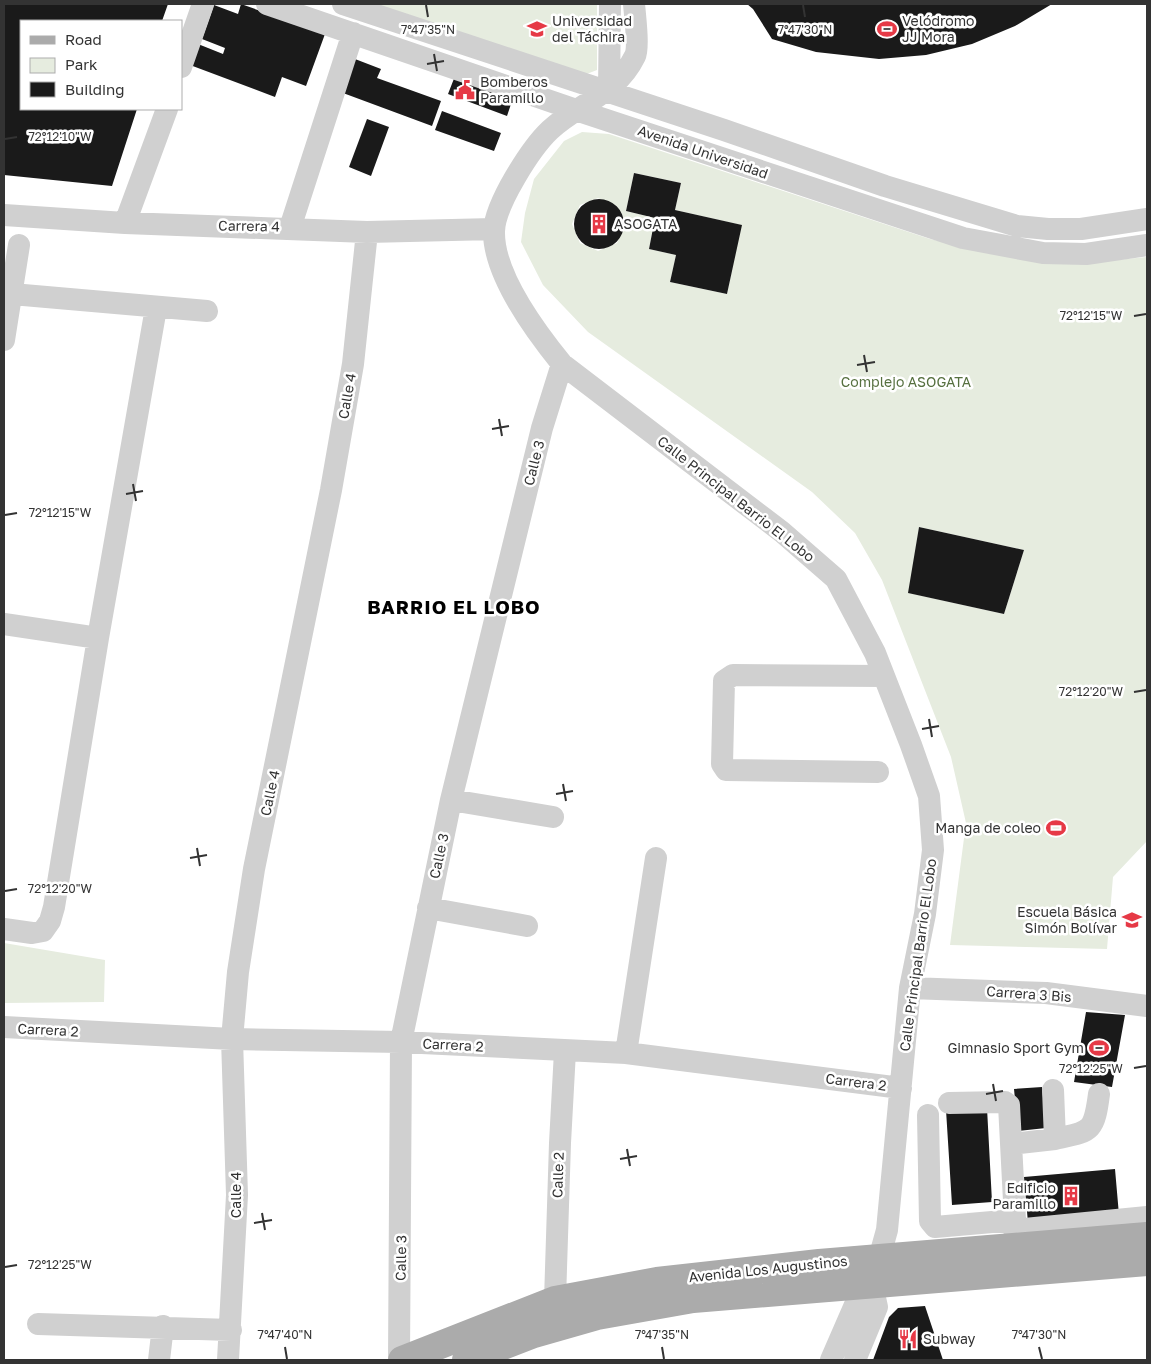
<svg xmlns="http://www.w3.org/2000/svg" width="1151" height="1364" viewBox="0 0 1151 1364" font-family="'Golos Text',sans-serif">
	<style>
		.green { fill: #e6ecdf; fill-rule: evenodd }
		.building { fill: #1a1a1a }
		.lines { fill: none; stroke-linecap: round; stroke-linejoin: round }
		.minor { stroke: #d0d0d0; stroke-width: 22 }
		.major { stroke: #ababab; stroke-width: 28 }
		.ticks { fill: none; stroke: #333; stroke-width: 2 }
		.labels { text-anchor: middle; stroke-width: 5; stroke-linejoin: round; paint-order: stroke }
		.poi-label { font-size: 14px; fill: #333; stroke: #fff; text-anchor: start }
		.street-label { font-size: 14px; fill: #333; stroke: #fff }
		.park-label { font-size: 14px; fill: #56703f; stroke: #fff }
		.district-label { font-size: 19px; font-weight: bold; letter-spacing: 1px; fill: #000; stroke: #fff }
		.ticks-label { font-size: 12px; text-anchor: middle; fill: #333; stroke: #fff; stroke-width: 5; stroke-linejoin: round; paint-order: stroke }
	</style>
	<rect width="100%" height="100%" fill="#fff"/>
	<path class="green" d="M369,4H597V70L584,75Z
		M582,132L609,134L930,239L1006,256L1095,262L1147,257V841L1113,877L1107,949L950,945L966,823L951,757L882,580L855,533L812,492L588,332L543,285L521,242L525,213L534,179L564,141ZM634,173L681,183L675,210L741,225L727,294L670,282L676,255L649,249L655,218L626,211ZM598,198L617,206L625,225L617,243L598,251L580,243L572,224L580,205ZM919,527L1024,550L1004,614L909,593Z
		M4,943L105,960L104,1002L4,1003Z"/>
	<path class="building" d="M4,4H168L162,21H21V109H137L112,186L4,175Z
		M241,4L325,34L306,86L282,77L275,97L190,65L198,44L223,54L225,48L202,39L214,5L238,14Z
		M747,4H1052L1015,26L972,44L926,55L879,59L816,52L772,39L753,9Z
		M355,59L381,69L377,78L441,101L432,126L343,93Z
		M455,76L513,98L507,116L448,94Z
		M442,111L501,133L494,151L435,130Z
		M367,119L389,127L371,176L349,167Z
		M634,173L681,183L675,210L742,225L727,294L670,282L676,255L649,249L655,218L626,211Z
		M574 224a25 25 0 1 1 50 0a25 25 0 1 1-50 0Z
		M919,527L1024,550L1004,614L908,593Z
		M1086,1012L1125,1015L1112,1087L1074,1082Z
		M1042,1087L1046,1128L1018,1131L1014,1089Z
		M987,1108L992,1202L952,1205L946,1110Z
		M1115,1169L1119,1215L1028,1223L1024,1177Z
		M925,1306L943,1360H873L889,1317L898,1308Z"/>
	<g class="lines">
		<path class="minor" d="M267,4L576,110L963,238L1043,253L1086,254L1147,245
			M343,4L724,130L885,186L1017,226L1048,229H1081L1147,219
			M634,4C635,15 639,48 635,56C616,95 579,103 550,130C531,148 495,204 494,231C493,274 536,332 562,364L782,532L836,579L875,653L911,745L929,796L933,850L925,914L910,988L887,1230L872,1284L858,1298L831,1360
			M181,67L203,4
			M609,91L610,4
			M4,215L125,223L367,232L494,229
			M125,223L167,109
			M290,228L353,33
			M12,294L207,311
			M4,340L19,245
			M4,624L98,638
			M878,772L726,770L722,764L724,681L733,675L884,676
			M451,800L553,817
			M428,908L527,926
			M4,929L32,933L43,931L50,921L54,907L98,638L156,308
			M910,988L1046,993L1147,1006
			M4,1027L232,1039L401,1042L626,1053L901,1088
			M626,1053L656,858
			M949,1103L1005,1102L1009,1105L1015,1220
			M928,1115L930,1221L935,1227L1015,1220V1246
			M1055,1139C1091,1131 1094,1133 1099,1094
			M1012,1144L1055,1139L1053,1090
			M1014,1230L1147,1217
			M555,1300L560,1143L565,1051
			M38,1324L231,1330
			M159,1360L163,1326
			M228,1360L237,1195L232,1039L238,972L254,869L331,490L353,364L367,232
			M399,1360L401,1042L451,800L542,428L562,364
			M855,1360L877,1307L872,1284"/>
		<path class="major" d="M402,1360L555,1300L657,1281L819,1263L1147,1236
			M466,1360L534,1334L597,1316L693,1299L1147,1262"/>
	</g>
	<path class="ticks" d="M426,5L428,17M803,5L805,17M434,54L437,71M427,64L444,61M5,139L17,137M1134,316L1146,314M864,355L867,372M857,365L875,362M499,419L502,436M492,429L509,426M133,484L136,501M126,494L143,491M5,515L17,513M1134,692L1146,690M929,719L932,737M922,729L939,726M563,784L566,801M556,794L573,791M197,848L200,866M190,858L207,855M5,891L17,889M1134,1068L1146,1066M993,1084L996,1101M986,1094L1003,1091M627,1149L630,1166M620,1159L637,1156M262,1213L265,1230M254,1223L272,1220M5,1267L17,1265M285,1347L287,1359M662,1347L664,1359M1039,1347L1042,1359"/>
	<defs>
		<symbol id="university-bare" viewBox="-9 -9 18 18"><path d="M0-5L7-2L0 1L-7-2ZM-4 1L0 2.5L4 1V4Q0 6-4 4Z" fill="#e63946" stroke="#fff" stroke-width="2.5" paint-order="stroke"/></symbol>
		<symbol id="stadium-bare" viewBox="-9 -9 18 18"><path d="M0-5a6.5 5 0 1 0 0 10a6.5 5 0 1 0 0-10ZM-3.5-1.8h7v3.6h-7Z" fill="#e63946" stroke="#fff" stroke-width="2.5" paint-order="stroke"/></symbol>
		<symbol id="civic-bare" viewBox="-9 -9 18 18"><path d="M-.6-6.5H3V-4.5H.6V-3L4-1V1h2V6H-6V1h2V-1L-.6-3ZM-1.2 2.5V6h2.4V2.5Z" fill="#e63946" stroke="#fff" stroke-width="2.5" paint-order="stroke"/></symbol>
		<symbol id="building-bare" viewBox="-9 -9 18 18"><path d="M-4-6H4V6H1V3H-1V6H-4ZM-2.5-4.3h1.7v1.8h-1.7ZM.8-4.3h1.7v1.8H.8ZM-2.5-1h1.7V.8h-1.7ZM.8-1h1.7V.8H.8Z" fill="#e63946" stroke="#fff" stroke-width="2.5" paint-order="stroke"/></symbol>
		<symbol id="school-bare" viewBox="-9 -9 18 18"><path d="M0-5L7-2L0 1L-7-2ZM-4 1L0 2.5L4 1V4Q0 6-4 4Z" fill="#e63946" stroke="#fff" stroke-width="2.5" paint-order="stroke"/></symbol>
		<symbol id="restaurant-bare" viewBox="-9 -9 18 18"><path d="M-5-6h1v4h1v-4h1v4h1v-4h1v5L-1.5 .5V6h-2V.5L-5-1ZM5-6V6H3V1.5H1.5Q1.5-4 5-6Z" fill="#e63946" stroke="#fff" stroke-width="2.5" paint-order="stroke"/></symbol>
	</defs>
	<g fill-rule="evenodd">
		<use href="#university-bare" x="523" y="15" width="28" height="28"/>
		<use href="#stadium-bare" x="873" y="15" width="28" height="28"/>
		<use href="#civic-bare" x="451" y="76" width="28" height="28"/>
		<use href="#building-bare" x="585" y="210" width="28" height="28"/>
		<use href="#stadium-bare" x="1042" y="814" width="28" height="28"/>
		<use href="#school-bare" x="1118" y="906" width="28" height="28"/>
		<use href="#stadium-bare" x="1085" y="1034" width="28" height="28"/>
		<use href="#building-bare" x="1057" y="1182" width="28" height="28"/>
		<use href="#restaurant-bare" x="894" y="1325" width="28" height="28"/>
	</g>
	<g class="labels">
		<g class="poi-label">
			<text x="552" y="26">Universidad<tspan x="552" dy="16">del Táchira</tspan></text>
			<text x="902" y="26">Velódromo<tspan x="902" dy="16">JJ Mora</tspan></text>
			<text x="480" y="87">Bomberos<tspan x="480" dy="16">Paramillo</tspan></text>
			<text x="614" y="229">ASOGATA</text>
			<text x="1041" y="833" text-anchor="end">Manga de coleo</text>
			<text x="1117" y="917" text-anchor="end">Escuela Básica<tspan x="1117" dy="16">Simón Bolívar</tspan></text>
			<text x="1084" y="1053" text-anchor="end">Gimnasio Sport Gym</text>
			<text x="1056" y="1193" text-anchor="end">Edificio<tspan x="1056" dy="16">Paramillo</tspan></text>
			<text x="923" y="1344">Subway</text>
		</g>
		<g class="street-label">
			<text transform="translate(703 152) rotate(19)" y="5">Avenida Universidad</text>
			<text transform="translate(249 226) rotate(1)" y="5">Carrera 4</text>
			<text transform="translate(347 396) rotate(-80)" y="5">Calle 4</text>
			<text transform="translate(534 463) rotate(-76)" y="5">Calle 3</text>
			<text transform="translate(736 499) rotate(38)" y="5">Calle Principal Barrio El Lobo</text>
			<text transform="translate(270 793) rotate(-78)" y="5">Calle 4</text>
			<text transform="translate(439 856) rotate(-78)" y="5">Calle 3</text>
			<text transform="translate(918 955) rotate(-82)" y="5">Calle Principal Barrio El Lobo</text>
			<text transform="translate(1029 994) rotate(4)" y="5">Carrera 3 Bis</text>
			<text transform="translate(48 1030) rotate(3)" y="5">Carrera 2</text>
			<text transform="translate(453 1045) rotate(3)" y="5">Carrera 2</text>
			<text transform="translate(856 1082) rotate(7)" y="5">Carrera 2</text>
			<text transform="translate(558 1175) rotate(-88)" y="5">Calle 2</text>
			<text transform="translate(236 1195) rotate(-90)" y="5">Calle 4</text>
			<text transform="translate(401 1258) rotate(-89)" y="5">Calle 3</text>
			<text transform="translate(768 1269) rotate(-6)" y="5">Avenida Los Augustinos</text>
		</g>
		<g class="park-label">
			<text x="906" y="387">Complejo ASOGATA</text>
		</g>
		<g class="district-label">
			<text x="454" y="614">BARRIO EL LOBO</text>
		</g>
	</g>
	<g class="ticks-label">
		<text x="428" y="34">7°47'35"N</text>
		<text x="805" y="34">7°47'30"N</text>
		<text x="60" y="141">72°12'10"W</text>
		<text x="1091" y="320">72°12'15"W</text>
		<text x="60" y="517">72°12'15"W</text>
		<text x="1091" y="696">72°12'20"W</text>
		<text x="60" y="893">72°12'20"W</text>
		<text x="1091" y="1073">72°12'25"W</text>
		<text x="60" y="1269">72°12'25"W</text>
		<text x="285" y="1339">7°47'40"N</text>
		<text x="662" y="1339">7°47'35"N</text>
		<text x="1039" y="1339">7°47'30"N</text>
	</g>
	<rect width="1151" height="1364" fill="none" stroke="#333333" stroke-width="10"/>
	<rect x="20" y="20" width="162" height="90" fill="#ffffff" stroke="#adadad"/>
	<rect x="30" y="36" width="25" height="8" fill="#ababab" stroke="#adadad"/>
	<text x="65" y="45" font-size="15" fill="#333333">Road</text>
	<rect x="30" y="58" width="25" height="15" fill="#e6ecdf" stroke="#adadad"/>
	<text x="65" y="70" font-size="15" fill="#333333">Park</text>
	<rect x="30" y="82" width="25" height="15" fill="#1a1a1a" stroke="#adadad"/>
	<text x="65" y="95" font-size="15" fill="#333333">Building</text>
</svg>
